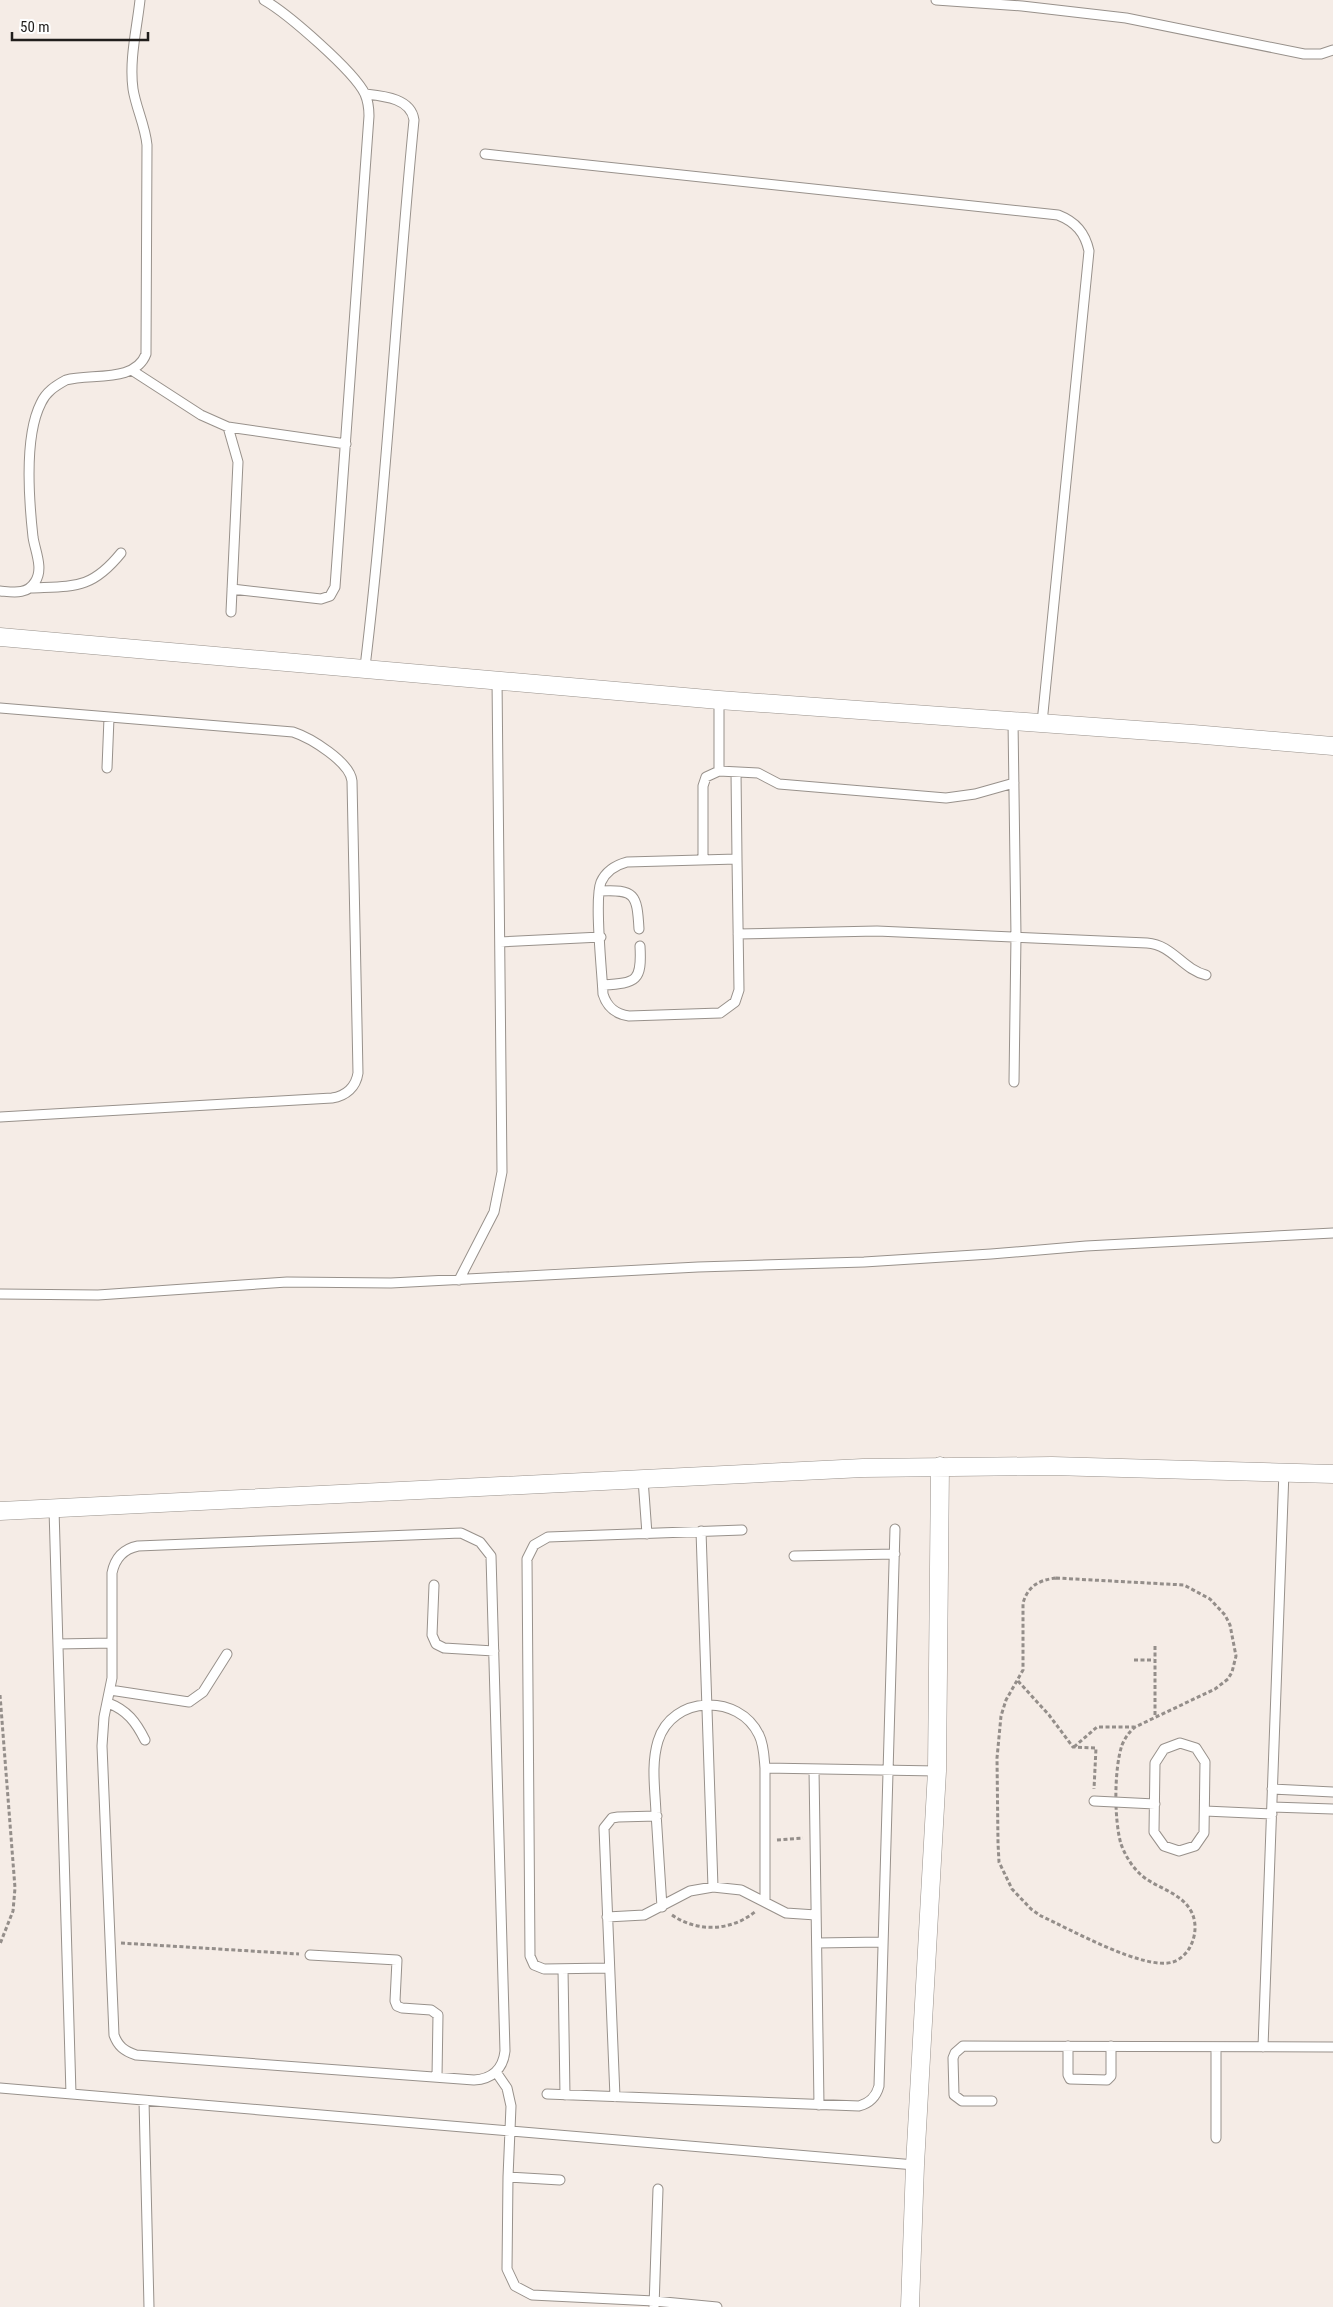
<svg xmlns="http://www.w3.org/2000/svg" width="1333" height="2307" viewBox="0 0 1333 2307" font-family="'Roboto Condensed',sans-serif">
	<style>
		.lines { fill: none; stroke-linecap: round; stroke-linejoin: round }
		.service-casing { stroke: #98918b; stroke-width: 11 }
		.minor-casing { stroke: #98918b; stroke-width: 19 }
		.path { stroke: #948e8a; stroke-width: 3; stroke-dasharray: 4 2.5; stroke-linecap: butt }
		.service { stroke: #fff; stroke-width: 9 }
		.minor { stroke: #fff; stroke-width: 18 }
	</style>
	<rect width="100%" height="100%" fill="#f5ece6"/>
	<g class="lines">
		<defs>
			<path id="service" d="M936,0L1022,6L1126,18L1304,54H1321L1333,50
				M485,154L1058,215C1076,222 1085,233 1089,251L1042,723
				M133,371L201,415L228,427L346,444
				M228,427L238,462L231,612
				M30,588C74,586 91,590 121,553
				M232,589L321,599L330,596L335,587L369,116C369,109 368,101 365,94C354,71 287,13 264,0
				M0,591C13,592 27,595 35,582C44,569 35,551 33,537C29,501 24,436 41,403C46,392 55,386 66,380C91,373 135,383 146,354L147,145C145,125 136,108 133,89C129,60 137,28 140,0
				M365,667C387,485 396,302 414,120C411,98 383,96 365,94
				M719,700V771
				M0,708L293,732C311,738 350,762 352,781L358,1073C356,1087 346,1096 332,1098L0,1117
				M1013,721L1016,936L1014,1082
				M107,768L109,718
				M736,772L737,859
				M737,859L739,990L735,1002L720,1013L629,1016C615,1014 607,1007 603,994C602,971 594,899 601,882C606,871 616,865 627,862Z
				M703,860V786L706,777L719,771L758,773L779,784L946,798L975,794L1014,783
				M599,891C635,889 637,894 639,929
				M738,934L877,931L1147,943C1173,945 1182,969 1206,975
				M500,942L601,937
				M603,985C637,983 642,981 640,946
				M459,1280L494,1212L502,1172L497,679
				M0,1294L98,1295L287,1282L391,1283L698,1267L864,1262L991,1254L1086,1246L1333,1233
				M643,1479L647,1534
				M54,1509L71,2094
				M701,1531L713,1887
				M461,1533L480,1542L491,1556L505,2051C503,2069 492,2079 474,2080L136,2055C124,2051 118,2046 114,2035L102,1746L104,1717L112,1678V1573C115,1558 123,1549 138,1546Z
				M794,1556L895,1554
				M434,1585L432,1635L436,1644L444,1648L494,1651
				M58,1644L112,1643
				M110,1690L189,1702L203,1692L227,1654
				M108,1703C127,1710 136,1722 145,1740
				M1180,1743L1196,1748L1205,1762L1204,1833L1195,1846L1179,1851L1164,1846L1154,1832L1155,1763L1164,1749Z
				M765,1768L937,1771
				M814,1769L819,2105
				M1272,1789L1333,1792
				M1094,1801L1155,1804
				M1272,1807L1333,1809
				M1205,1811L1272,1814
				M662,1907C660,1876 658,1844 656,1813C655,1789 651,1764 658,1741C672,1695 739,1693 759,1735C764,1745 764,1757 765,1768V1902
				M607,1917L644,1915L690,1891L713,1887L741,1890L786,1913L816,1915
				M817,1943L882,1942
				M310,1955L397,1960L395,2001L397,2006L402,2008L431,2010L438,2015L437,2077
				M609,1968L544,1969L534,1965L530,1956L527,1559L534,1545L548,1537L742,1530
				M563,1969L565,2095
				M1068,2046V2075L1070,2079L1107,2080L1111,2076V2046
				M1263,2047L1284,1471
				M496,2072L507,2088L511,2106L508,2177L507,2269L515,2286L532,2295L654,2301L717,2307
				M0,2088L915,2165
				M547,2094L859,2106C870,2103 876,2097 879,2086L895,1529
				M615,2097L604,1828L612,1818L618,1817L657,1816
				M144,2101L149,2307
				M992,2101H962L954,2095L953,2058L955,2053L963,2046L1333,2047
				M1216,2138V2047
				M508,2177L560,2180
				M654,2307L658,2189"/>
			<path id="minor" d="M0,637L719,700L1193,734L1333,746
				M0,1511L863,1468L1052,1466L1333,1474
				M910,2307L915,2165L937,1771L940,1466"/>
		</defs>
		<use href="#service" class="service-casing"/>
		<use href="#minor" class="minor-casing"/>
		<path class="path" d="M1056,1578L1184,1585L1210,1599L1225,1615L1230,1625L1236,1656L1232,1672L1228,1679L1215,1689L1135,1727C1129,1732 1125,1738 1122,1745C1114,1769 1114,1820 1121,1844C1125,1855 1131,1865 1139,1873C1154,1888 1180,1891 1191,1911C1197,1922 1196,1936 1190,1947C1187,1953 1180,1960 1173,1962C1144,1971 1070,1929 1041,1916L1031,1909L1012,1889L999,1862L998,1843L997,1758L1001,1716L1006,1700L1023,1670V1603C1028,1586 1039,1580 1056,1578Z
			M1155,1646V1716
			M1134,1660H1154
			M1018,1681L1049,1715L1073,1747L1096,1748L1094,1789
			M0,1695L15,1888L13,1911L0,1944
			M1074,1747L1097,1727H1134
			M777,1840L803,1838
			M672,1915C698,1933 732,1931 756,1911
			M121,1943L299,1954"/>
		<use href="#service" class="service"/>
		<use href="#minor" class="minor"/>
	</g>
	<path d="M12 32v8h136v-8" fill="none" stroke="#211e1c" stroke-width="2.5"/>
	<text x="20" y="32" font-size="15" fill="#211e1c" stroke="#ffffff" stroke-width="4" paint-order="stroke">50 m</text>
</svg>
